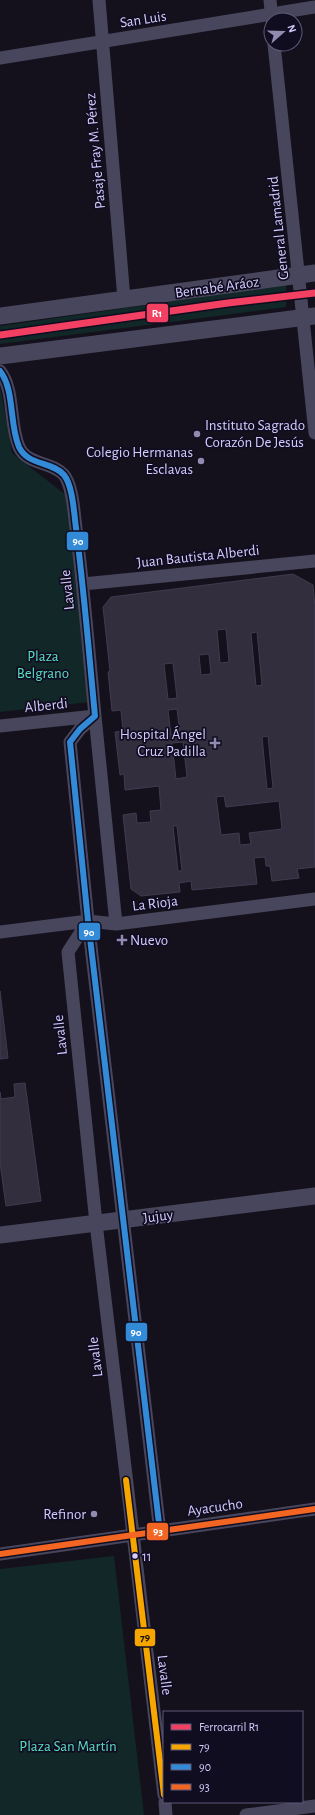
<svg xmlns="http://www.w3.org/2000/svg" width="315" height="1815" viewBox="0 0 315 1815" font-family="'Alegreya Sans',sans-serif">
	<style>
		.green { fill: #112728 }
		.building { fill: #322e3e; stroke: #403b50; fill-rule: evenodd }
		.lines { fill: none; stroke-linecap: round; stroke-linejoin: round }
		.minor { stroke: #48465d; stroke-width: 13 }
		.tertiary { stroke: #48465d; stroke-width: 17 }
		.bus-1-casing { stroke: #110d20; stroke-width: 9 }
		.bus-2-casing { stroke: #110d20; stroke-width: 9 }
		.bus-3-casing { stroke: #110d20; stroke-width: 9 }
		.bus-1 { stroke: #f7a600; stroke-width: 6 }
		.bus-2 { stroke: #338bd7; stroke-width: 6 }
		.bus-3 { stroke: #f26522; stroke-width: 6 }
		.rail-1-casing { stroke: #110d20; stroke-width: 10 }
		.rail-1 { stroke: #f24062; stroke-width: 7 }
		.poi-dot { fill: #918bb0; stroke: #110d20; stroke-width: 1.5 }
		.bus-dot { fill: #d4ccff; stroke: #110d20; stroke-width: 1.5 }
		.labels { text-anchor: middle; stroke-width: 3.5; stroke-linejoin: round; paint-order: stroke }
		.bus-label { font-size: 14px; fill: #d4ccff; stroke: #110d20; text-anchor: start }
		.street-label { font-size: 15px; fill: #d4ccff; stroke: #110d20 }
		.poi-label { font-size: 15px; fill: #d4ccff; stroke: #110d20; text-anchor: end }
		.park-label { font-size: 15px; fill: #59dfc2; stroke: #110d20 }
		.line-badge { stroke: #110d20; stroke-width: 1.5 }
		.badge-label { font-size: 11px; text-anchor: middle; font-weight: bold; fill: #fff }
		.pale-badge-label { font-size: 11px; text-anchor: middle; font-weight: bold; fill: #111 }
	</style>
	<rect width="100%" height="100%" fill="#14111c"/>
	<path class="green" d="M286,285V307L0,344V326Z
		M0,386L12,453L67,496L90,702L0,712Z
		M114,1556L144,1815H0V1569Z"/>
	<path class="building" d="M293,574L313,585L315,607V867L297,869L299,878L272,881L270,866H266L265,857L254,858L257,884L192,890L191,881L179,883L180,892L141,896L131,889L123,815L136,813L137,823L151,822L150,811L161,810L159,786L125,790L124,774L120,775L115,732L123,731L121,710L112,711L108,672L110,671L103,607L111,597ZM226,629L229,662L220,663L217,630ZM257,632L262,685L256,686L251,633ZM209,654L211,674L201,675L199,655ZM173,663L177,698L168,699L164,664ZM177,709L180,734L171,735L168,710ZM268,736L273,788L267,789L262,737ZM183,742L187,777L176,779L172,743ZM224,796L226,807L279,801L282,829L249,833L251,844L240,845L239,833L221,835L216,797ZM173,826H177L182,871H178Z
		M0,991L8,1058L0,1059Z
		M25,1083L41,1201L6,1206L0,1163V1092L1,1099L15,1097L14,1084Z"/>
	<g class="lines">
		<path class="minor" d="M99,0L124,299
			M270,0L272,20
			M274,44L315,433
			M0,58L315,7
			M0,371C15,390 9,424 19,447C28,466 52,461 64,475C73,486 74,514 76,528C84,591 89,653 95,716L80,729L70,742L88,921L160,1532
			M83,584L315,561
			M0,726L95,716L116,924
			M88,921L68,952L96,1223L164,1795
			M0,932L88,921L116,924L315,899
			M0,1554L315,1509
			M165,1802L166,1815
			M246,1815L315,1806"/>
		<path class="tertiary" d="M0,316L315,273
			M0,356L315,316
			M0,1235L315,1196"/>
		<defs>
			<path id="bus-1" d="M126,1480L164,1795"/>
			<path id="bus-2" d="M0,371C15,390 9,424 19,447C28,466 52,461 64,475C73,486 74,514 76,528C84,591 89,653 95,716L80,729L70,742L88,921L160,1532"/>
			<path id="bus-3" d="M0,1554L315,1509"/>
		</defs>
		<use href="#bus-1" class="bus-1-casing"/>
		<use href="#bus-2" class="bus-2-casing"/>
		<use href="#bus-3" class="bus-3-casing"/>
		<use href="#bus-1" class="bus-1"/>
		<use href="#bus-2" class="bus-2"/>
		<use href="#bus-3" class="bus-3"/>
		<defs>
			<path id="rail-1" d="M0,335L228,303L315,293"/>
		</defs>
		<use href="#rail-1" class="rail-1-casing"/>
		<use href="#rail-1" class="rail-1"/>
	</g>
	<g class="poi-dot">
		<circle cx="197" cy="434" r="4"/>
		<circle cx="201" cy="461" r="4"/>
		<path d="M213 737h4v4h4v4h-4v4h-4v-4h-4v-4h4z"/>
		<path d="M120 934h4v4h4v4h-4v4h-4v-4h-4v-4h4z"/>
		<circle cx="94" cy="1514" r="4"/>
	</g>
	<circle class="bus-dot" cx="135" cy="1556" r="3.5"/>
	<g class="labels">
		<g class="bus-label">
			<text x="142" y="1561">11</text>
		</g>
		<g class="street-label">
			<text transform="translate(143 19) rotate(-9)" y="5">San Luis</text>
			<text transform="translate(95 151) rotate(-95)" y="5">Pasaje Fray M. Pérez</text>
			<text transform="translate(278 228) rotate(-96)" y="5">General Lamadrid</text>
			<text transform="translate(217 287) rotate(-8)" y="5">Bernabé Aráoz</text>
			<text transform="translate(198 556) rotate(-6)" y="5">Juan Bautista Alberdi</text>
			<text transform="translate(67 590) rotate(-96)" y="5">Lavalle</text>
			<text transform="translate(46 705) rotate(-6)" y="5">Alberdi</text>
			<text transform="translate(155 903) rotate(-7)" y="5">La Rioja</text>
			<text transform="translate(60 1035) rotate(-96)" y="5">Lavalle</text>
			<text transform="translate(158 1216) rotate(-7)" y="5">Jujuy</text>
			<text transform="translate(95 1357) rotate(-97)" y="5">Lavalle</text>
			<text transform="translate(215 1507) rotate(-8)" y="5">Ayacucho</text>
			<text transform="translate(165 1675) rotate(83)" y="5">Lavalle</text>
		</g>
		<g class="poi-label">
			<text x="205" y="430" text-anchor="start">Instituto Sagrado<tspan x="205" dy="17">Corazón De Jesús</tspan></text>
			<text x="193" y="457">Colegio Hermanas<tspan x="193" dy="17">Esclavas</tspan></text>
			<text x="206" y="739">Hospital Ángel<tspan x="206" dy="17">Cruz Padilla</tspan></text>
			<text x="130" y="945" text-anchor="start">Nuevo</text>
			<text x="86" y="1519">Refinor</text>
		</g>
		<g class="park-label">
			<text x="43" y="661">Plaza<tspan x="43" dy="17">Belgrano</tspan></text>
			<text x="68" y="1751">Plaza San Martín</text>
		</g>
	</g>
	<g class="line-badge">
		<rect x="146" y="303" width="23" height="20" rx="4" fill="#f24062"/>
		<rect x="66" y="531" width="23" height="20" rx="4" fill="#338bd7"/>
		<rect x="78" y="922" width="23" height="19" rx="4" fill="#338bd7"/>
		<rect x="125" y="1322" width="23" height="20" rx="4" fill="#338bd7"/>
		<rect x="146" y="1522" width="23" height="19" rx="4" fill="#f26522"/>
		<rect x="134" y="1628" width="22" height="19" rx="4" fill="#f7a600"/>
	</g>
	<g class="badge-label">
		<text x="157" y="317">R1</text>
		<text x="78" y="545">90</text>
		<text x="89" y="936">90</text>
		<text x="136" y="1336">90</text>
		<text x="158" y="1535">93</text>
	</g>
	<g class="pale-badge-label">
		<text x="145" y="1641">79</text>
	</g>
	<rect x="163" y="1711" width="140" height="92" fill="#110d20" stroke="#5f5979"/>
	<rect x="171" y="1724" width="20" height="6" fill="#f24062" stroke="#5f5979"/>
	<text x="199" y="1731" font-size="12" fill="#d4ccff">Ferrocarril R1</text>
	<rect x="171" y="1744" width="20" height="6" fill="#f7a600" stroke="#5f5979"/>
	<text x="199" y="1751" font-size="12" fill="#d4ccff">79</text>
	<rect x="171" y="1764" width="20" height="6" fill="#338bd7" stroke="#5f5979"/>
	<text x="199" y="1771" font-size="12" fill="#d4ccff">90</text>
	<rect x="171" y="1784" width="20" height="6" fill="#f26522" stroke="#5f5979"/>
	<text x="199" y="1791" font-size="12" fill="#d4ccff">93</text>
	<g transform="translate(283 32) rotate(70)"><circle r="19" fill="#110d20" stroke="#5f5979"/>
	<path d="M0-3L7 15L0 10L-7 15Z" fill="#918bb0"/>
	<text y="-6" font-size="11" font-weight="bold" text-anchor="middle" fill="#d4ccff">N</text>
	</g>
</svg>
